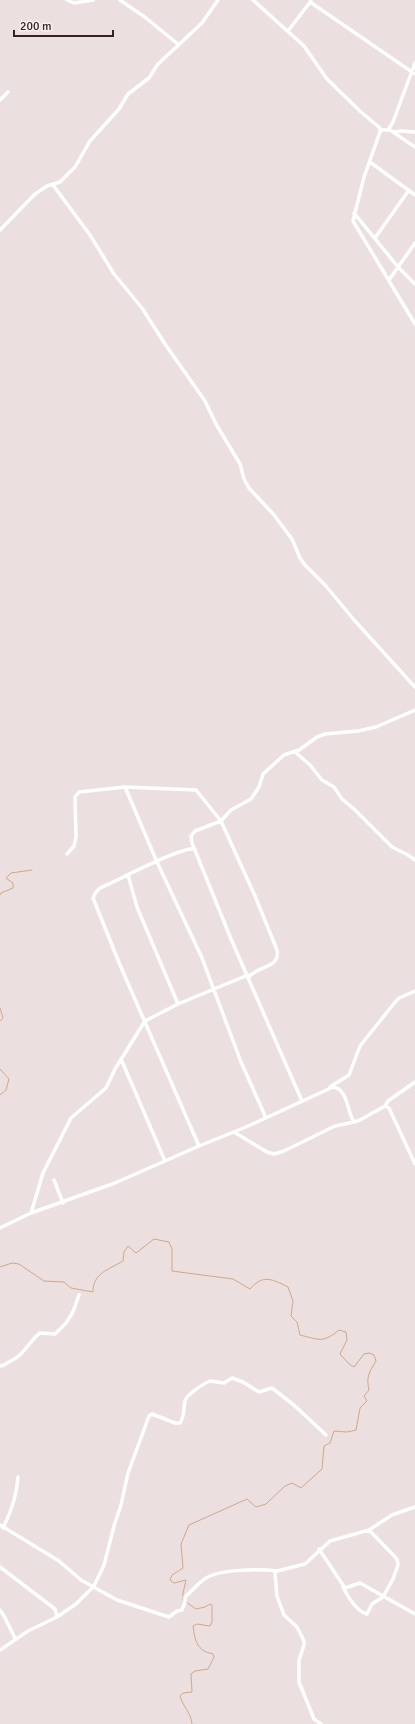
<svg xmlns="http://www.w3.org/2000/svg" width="415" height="1724" viewBox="0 0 415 1724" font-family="Signika,sans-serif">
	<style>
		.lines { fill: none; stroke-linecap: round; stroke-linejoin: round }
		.stream { stroke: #d2a884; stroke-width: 1 }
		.minor { stroke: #fff; stroke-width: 3.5 }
	</style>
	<rect width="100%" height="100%" fill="#ebdfe0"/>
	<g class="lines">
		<path class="stream" d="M0,895L1,893L13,888V883L6,878L11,873L32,870
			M0,1008L3,1018L0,1021
			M0,1069L9,1079L6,1090L0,1095
			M0,1267L12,1263L19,1264L44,1281L64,1282L71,1288L93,1292C93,1273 108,1270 123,1261L124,1252L128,1246L136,1253L154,1239L169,1242L172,1249V1271L233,1279L250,1289C263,1274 272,1279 288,1287L293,1301L291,1316L297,1322L300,1335C320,1340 323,1343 339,1330L346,1332L347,1340L340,1354L348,1363L354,1367L364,1354L369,1353L374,1355L376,1361C369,1373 366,1376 369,1390L364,1396L367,1401L360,1408L356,1430L347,1432L334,1431L330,1443L324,1446L322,1469L301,1488L292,1483L285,1486L266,1504L256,1507L247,1499L189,1525L181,1544L183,1568L172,1575L170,1580L174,1583L186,1580L183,1593V1600
			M186,1602L196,1609L205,1607L210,1604L212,1605V1622L210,1626L197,1624L193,1626C195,1641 197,1651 213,1654L214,1657L208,1669L195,1671L191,1674L192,1692L183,1693L180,1696C183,1707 191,1712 192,1724"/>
		<path class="minor" d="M67,0L74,3L93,0
			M120,0L146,18L179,45
			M253,0L304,46L327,79L361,112L380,128V132L364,177L353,221L415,324
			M310,2L415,74
			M288,31L311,1
			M0,100L8,92
			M380,130H390L415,147
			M388,130L393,122L415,63
			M394,132L401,131L415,132
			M370,162L415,195
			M53,185L90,235L114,274L142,308L165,344L205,401L216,424L240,464L244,479L249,488L274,515L292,539L300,558L305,565L325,585L355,621L415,687
			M354,213L398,267L415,284
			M0,230L35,194L47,186L60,182L75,167L90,141L119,109L128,94L149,78L158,64L202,23L218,0
			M375,238L409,190
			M389,280L415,243
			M294,751L310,765L322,780L334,787L342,799L354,809L392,847L408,855L415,860
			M125,787L157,862L202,958L241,1062L266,1118
			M195,849C182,846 117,881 100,888L96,892L93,898L120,965L199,1146
			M67,854L74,846L76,837L75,797L79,792L125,787L196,790L221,821L255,896L277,950C281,968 257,966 249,977
			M128,875L137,907L178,1004
			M121,1059L165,1161
			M330,1087L349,1075L360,1046L396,1001L399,998L415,991
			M302,1101L231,939L192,843L191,836L195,831L221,821L231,810L251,799L259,787L263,774L284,755L299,750L317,737L325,734L358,731L376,727L415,710
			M385,1106L388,1101L415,1082
			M234,1132L267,1152L274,1154L284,1151L335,1126L354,1122
			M54,1180L63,1203
			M31,1213L43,1173L71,1118L106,1088L115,1069L145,1021L178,1004L248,975
			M0,1228L31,1213L115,1183L199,1146L246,1127L333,1087C348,1089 347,1112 354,1122L360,1120L385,1106L389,1108L415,1164
			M0,1366C4,1366 5,1364 9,1362C25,1355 28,1342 40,1333L55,1334L66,1323L73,1312L79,1295
			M0,1525L59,1561L81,1580L117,1600L169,1617L177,1611L182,1610L185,1602V1597C192,1591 198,1583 206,1578C221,1569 259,1569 277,1571
			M3,1528C11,1512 17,1494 18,1477
			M319,1549L345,1588L360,1583L415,1614
			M0,1567L55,1609L57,1617
			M343,1587C348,1597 356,1611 367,1614L372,1604L383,1597L393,1579L398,1565L397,1559L369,1530
			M0,1610L4,1616L15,1638
			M0,1650L28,1631L57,1617L76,1604L94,1586L104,1565L114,1526L121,1505L128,1473L149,1416L152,1414L175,1423H180C185,1415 183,1410 185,1401C186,1395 203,1384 210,1381L224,1383L232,1378L243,1382L259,1392L272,1388L295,1406L326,1435
			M321,1724L314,1719L299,1682V1660L304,1645V1641L297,1627L284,1615L277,1596L275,1573L277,1571L305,1564L330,1541L369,1530L392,1515L415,1507"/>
	</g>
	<path d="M14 30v6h99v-6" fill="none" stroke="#3b201f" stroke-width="2"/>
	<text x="20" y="30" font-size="12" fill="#3b201f" stroke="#f7eff1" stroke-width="3" paint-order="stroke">200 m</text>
</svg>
